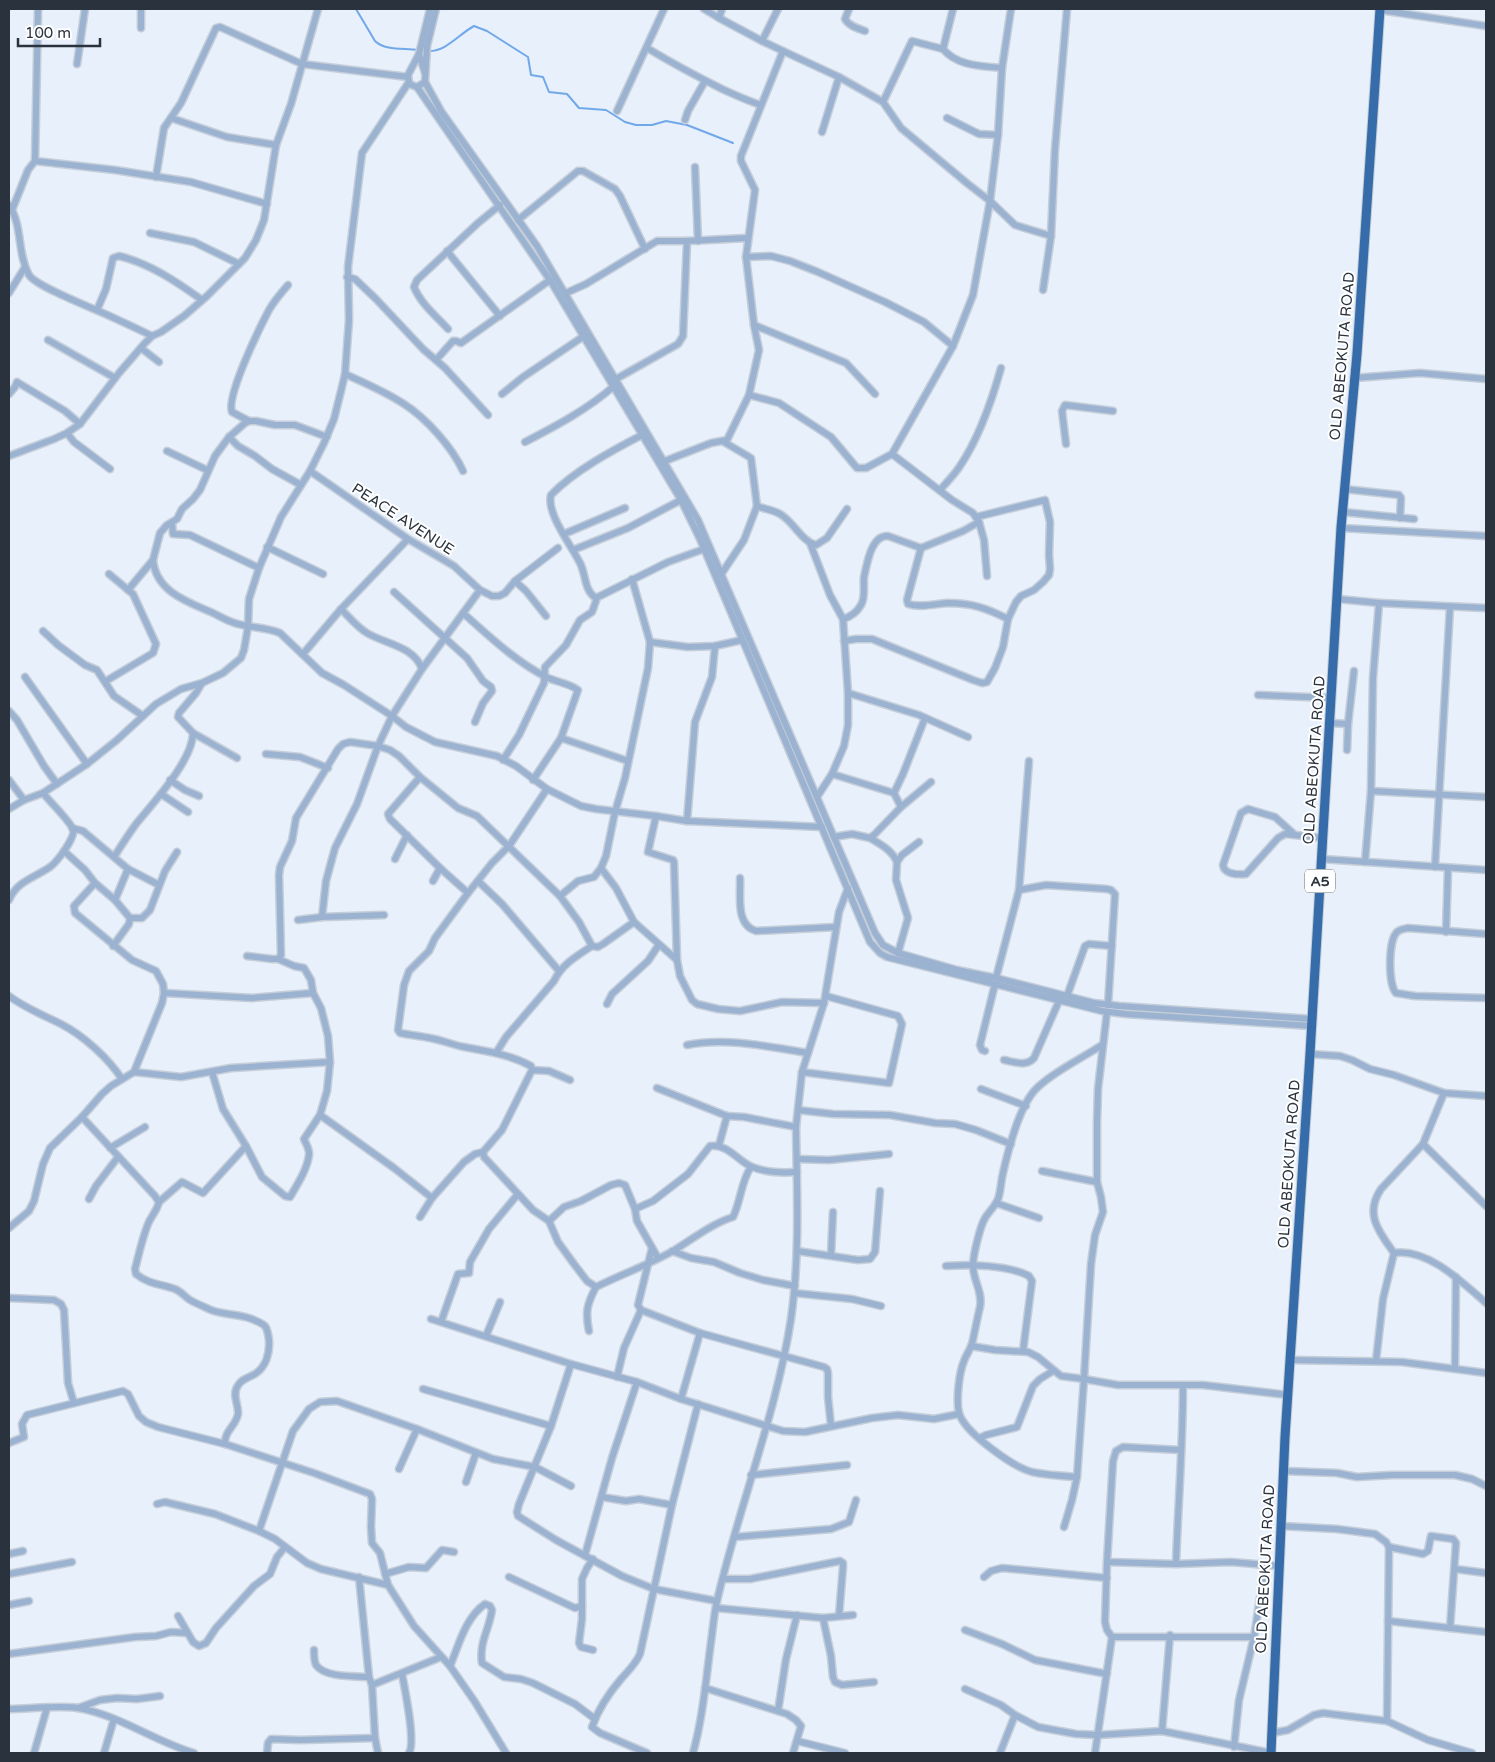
<svg xmlns="http://www.w3.org/2000/svg" width="1495" height="1762" viewBox="0 0 1495 1762" font-family="'Varela Round',sans-serif">
<style>
.lines{fill:none;stroke-linecap:round;stroke-linejoin:round}
.stream{stroke:#71a8ea;stroke-width:2}
.minor-casing{stroke:#c5ced9;stroke-width:9}
.highway-casing{stroke:#c5ced9;stroke-width:11}
.minor{stroke:#9bb3d1;stroke-width:6}
.highway{stroke:#366ca9;stroke-width:9}
.labels{text-anchor:middle;dominant-baseline:central;stroke-width:4;stroke-linejoin:round;paint-order:stroke}
.shield{fill:#fff;stroke:#6a7077;stroke-width:1}
.shield-label{font-size:14px;font-weight:bold;fill:#2a323d}
.street-label{font-size:15px;fill:#2a323d;stroke:#fff}
</style>
<rect width="100%" height="100%" fill="#e7f0fb"/>
<g class="lines">
<g class="stream">
<path d="M356,9L375,41C385,51 404,48 418,50"/>
<path d="M428,51C446,52 459,34 474,26L487,31L528,57L531,75L543,77L549,92L567,94L579,108L606,110L625,122L636,125H652L666,121L687,125L733,143"/>
</g>
<g class="minor-casing">
<g id="minor">
<polyline points="38,9 35,161 115,170 191,182 267,204"/>
<polyline points="704,9 719,18 722,9"/>
<path d="M849,9L845,19C849,26 857,28 865,31"/>
<path d="M953,9L943,49C957,66 981,66 1002,68"/>
<polyline points="1380,10 1486,26"/>
<polyline points="719,18 762,41 778,9"/>
<polyline points="141,28 141,9"/>
<path d="M647,48C672,63 696,76 722,89C735,95 748,101 761,105"/>
<polyline points="783,51 839,77 883,102 901,128 968,184 990,201 1015,225 1051,236"/>
<polyline points="419,54 430,9"/>
<polyline points="77,64 85,9"/>
<polyline points="425,73 419,54 408,75 409,84 417,87 425,82 427,46 436,9"/>
<polyline points="425,82 441,111 537,246 698,520 875,933 883,945 898,953 957,970 996,978 1094,1003 1119,1006 1312,1019"/>
<polyline points="417,87 550,280 681,500 700,539 870,942 880,953 887,957 1102,1011 1126,1014 1312,1026"/>
<polyline points="883,102 912,41 943,49"/>
<polyline points="617,111 664,9"/>
<polyline points="171,118 227,137 276,145"/>
<polyline points="947,118 979,134 998,135"/>
<polyline points="685,120 688,111 705,81"/>
<polyline points="822,132 839,77"/>
<polyline points="695,167 698,241"/>
<polyline points="156,177 164,128 181,103 216,28 220,27 302,64 408,77"/>
<path d="M9,205C23,226 17,254 29,275C36,287 98,310 114,318C127,324 140,330 152,336"/>
<polyline points="12,210 28,170 35,161"/>
<polyline points="518,220 578,171 583,171 615,189 620,196 645,249"/>
<polyline points="150,233 194,242 239,264"/>
<polyline points="447,251 500,316"/>
<polyline points="746,257 771,256 790,261 818,272 885,302 924,322 953,346"/>
<polyline points="347,277 355,279 376,299 423,349 445,368 488,415"/>
<polyline points="1043,290 1051,236 1055,149 1067,9"/>
<polyline points="9,293 25,267"/>
<polyline points="566,293 586,284 657,241 687,241 747,238"/>
<path d="M97,310L106,289L113,258L119,256C149,263 177,282 202,300"/>
<polyline points="754,325 846,363 875,394"/>
<path d="M448,329C436,316 421,304 414,287L417,280L478,223L500,205"/>
<polyline points="48,340 115,378"/>
<polyline points="141,348 159,362"/>
<polyline points="436,360 453,341 456,341 461,343 550,280"/>
<path d="M345,374C365,383 386,392 404,404C426,418 452,447 463,471"/>
<polyline points="1354,378 1420,373 1486,379"/>
<polyline points="616,379 678,344 683,336 687,241"/>
<polyline points="9,394 15,387 17,382 65,411 80,424"/>
<polyline points="502,394 523,377 584,336"/>
<polyline points="749,395 779,403 831,437 857,468 866,468 892,454 953,346 973,295 990,201 998,135 1002,68 1011,9"/>
<path d="M249,421L232,412C226,396 260,327 269,310C274,301 281,293 288,285"/>
<polyline points="67,433 74,442 110,469"/>
<path d="M642,435C613,450 574,471 551,495C546,513 571,545 580,563C586,574 584,591 596,598L668,562L704,549"/>
<polyline points="229,437 238,446 255,456 272,469 301,485"/>
<path d="M525,442C556,426 588,409 614,386"/>
<polyline points="1066,444 1062,411 1065,405 1113,411"/>
<polyline points="167,451 207,470"/>
<polyline points="892,454 952,500 973,513 979,522 984,540 987,576"/>
<polyline points="9,456 54,439 67,433 80,424 119,373 145,343 152,336 161,332 184,316 207,296 245,258 256,240 264,220 276,145 291,104 318,9"/>
<polyline points="665,461 711,443 727,440 749,395 759,350 754,325 746,257 755,190 741,161 741,156 783,51 762,41"/>
<polyline points="310,471 408,539 454,566 480,590 492,596 499,596 505,593 515,581 558,548"/>
<polyline points="1344,489 1399,495 1401,498 1400,518"/>
<path d="M940,490C947,482 955,474 960,466C979,438 992,400 1001,368"/>
<path d="M757,506C764,509 774,510 780,514C794,522 801,541 816,545L827,538L847,509"/>
<polyline points="1343,512 1414,519"/>
<polyline points="172,523 173,534 190,535 259,568"/>
<polyline points="1341,528 1486,536"/>
<polyline points="564,534 625,508"/>
<polyline points="810,543 830,595 843,619 848,693 848,725 844,746 832,774 817,797"/>
<polyline points="267,547 323,574"/>
<path d="M921,548L907,600L908,604C920,608 935,604 947,603C972,603 986,608 1008,619"/>
<polyline points="573,550 628,528 681,500"/>
<path d="M153,560C156,592 188,602 213,613C221,617 229,622 238,624C252,628 266,627 280,633L322,673L344,685L392,716L406,727L435,742L497,756L516,766L547,789L581,806L596,809L656,816L687,821L822,827"/>
<polyline points="722,573 744,540 757,506 751,458 724,442"/>
<polyline points="632,579 650,642"/>
<polyline points="515,581 526,591 546,616"/>
<polyline points="128,590 153,560 160,533 167,525 177,519 182,509 193,499 200,490 215,456 229,437 245,423 249,421 256,421 275,425 295,425 327,437"/>
<polyline points="394,592 467,658 483,681 491,687 492,691 483,703 475,722"/>
<polyline points="1338,599 1379,603"/>
<path d="M341,609C349,617 357,627 367,633C385,644 414,646 422,669"/>
<path d="M463,613C489,636 515,661 546,677C556,682 569,683 578,690L561,738L533,780"/>
<path d="M843,619C850,617 857,612 861,605C866,597 863,586 864,577C867,564 871,535 888,536L921,548L963,531L979,522"/>
<polyline points="43,631 58,645 85,665 97,670 114,696 143,716"/>
<polyline points="844,641 856,639 872,639 973,680 982,683 987,682 995,668 1003,647 1008,619 1016,602 1021,596 1034,590 1043,582 1049,575 1050,569 1049,555 1050,522 1045,500 976,517"/>
<polyline points="303,654 341,609 408,539"/>
<polyline points="25,677 87,764"/>
<polyline points="106,681 153,653 156,644 133,594 109,574"/>
<polyline points="848,693 919,715 968,737"/>
<polyline points="1258,695 1331,698"/>
<polyline points="9,711 17,720 44,766 57,784"/>
<polyline points="1330,723 1348,724"/>
<polyline points="193,733 237,758"/>
<polyline points="561,738 628,761"/>
<polyline points="1347,750 1348,724 1354,671"/>
<polyline points="266,754 300,757 328,768"/>
<polyline points="503,760 519,735 544,683 545,667 566,645 580,620 592,612 596,601 596,598"/>
<polyline points="832,774 894,793 901,807 874,835 870,838 852,834 834,837"/>
<polyline points="420,777 388,814 390,819 440,868 468,893"/>
<polyline points="9,780 24,800"/>
<polyline points="170,780 185,790 199,796"/>
<polyline points="1371,791 1486,797"/>
<polyline points="894,793 903,774 925,718"/>
<polyline points="161,794 188,812"/>
<polyline points="901,807 931,782"/>
<polyline points="9,809 24,800 43,793 87,764 117,740 156,704 181,689 202,683 223,673 241,658 244,650 248,627 249,599 259,568 281,517 310,471 324,443 334,419 341,391 345,374 349,320 348,267 362,153 409,82"/>
<polyline points="656,816 648,852 673,860 674,862 677,960 680,976 692,1000 697,1004 718,1009 740,1011 782,1002 824,1003 839,912 848,888"/>
<polyline points="687,821 695,722 712,677 715,646"/>
<polyline points="72,828 83,831 128,869 159,885"/>
<path d="M1295,835L1275,817L1248,809L1241,813L1223,865C1224,874 1237,875 1246,874L1278,838L1285,834L1323,838"/>
<path d="M870,838C880,844 892,850 897,862"/>
<polyline points="64,851 85,870 95,883 115,900 130,918 129,924 113,946"/>
<path d="M114,857C121,846 128,835 136,824C153,803 193,760 193,733L178,717L179,713L196,693L202,683"/>
<polyline points="395,859 407,835"/>
<polyline points="1322,859 1486,870"/>
<polyline points="1365,862 1371,791 1373,678 1379,603 1486,608"/>
<polyline points="1435,867 1450,607"/>
<polyline points="601,868 616,888 634,922 677,960"/>
<path d="M740,878C741,895 735,925 756,931L836,927"/>
<polyline points="433,881 440,868"/>
<polyline points="478,881 502,904 559,971"/>
<polyline points="95,883 74,906 75,913 132,960 156,971 163,984 164,993 162,1003 134,1072"/>
<polyline points="1019,890 1046,885 1107,889 1111,890 1115,894 1108,1005"/>
<polyline points="560,896 578,881 594,877 601,868 606,856 615,812 625,778 648,668 650,642 688,647 715,646 742,640"/>
<path d="M9,900C17,881 34,878 50,867C57,862 76,837 73,829C68,819 50,802 43,793"/>
<polyline points="115,900 128,869"/>
<polyline points="322,917 326,881 335,848 357,804 378,746 392,716 422,669 480,590"/>
<polyline points="130,918 142,918 150,910 165,871 177,852"/>
<polyline points="298,920 322,917 384,915"/>
<polyline points="1446,932 1448,869"/>
<path d="M1486,934L1408,928C1404,929 1400,929 1397,932C1388,941 1388,984 1396,993L1415,996L1486,998"/>
<polyline points="898,953 908,918 896,880 897,862 902,855 919,842"/>
<polyline points="247,956 272,959 278,959 281,955 279,875 280,867 292,841 296,818 338,749 343,744 350,742 378,746 390,750 399,756 420,777 458,808 477,816 560,896 579,922 592,946 598,947 603,944 634,922"/>
<polyline points="996,978 1019,890 1029,761"/>
<polyline points="164,993 252,998 313,993"/>
<path d="M9,996C25,1008 43,1015 61,1024C84,1036 108,1058 122,1079"/>
<polyline points="1067,996 1085,946 1089,944 1112,946"/>
<polyline points="607,1004 612,994 648,961 658,946"/>
<polyline points="1107,1012 1098,1089 1097,1122 1097,1182 1101,1197 1103,1212 1095,1235 1091,1264 1084,1379 1118,1385 1203,1385 1288,1395"/>
<path d="M687,1045C727,1037 769,1047 808,1053"/>
<polyline points="985,1051 982,1050 980,1045 995,984"/>
<path d="M496,1053L506,1037L554,981C562,964 577,956 592,946"/>
<polyline points="1310,1054 1340,1056 1352,1060 1370,1069 1394,1075 1444,1093 1486,1096"/>
<path d="M1004,1060C1015,1062 1026,1067 1034,1058L1059,1001"/>
<path d="M532,1070L531,1066C511,1055 487,1051 464,1047C453,1045 442,1040 430,1038C420,1036 410,1035 400,1033L398,1030L404,985L409,971L429,951L435,938L468,893L492,863L509,846L547,789"/>
<polyline points="532,1070 549,1071 570,1080"/>
<path d="M212,1072L223,1109L246,1146L262,1177L285,1196L290,1197C297,1185 307,1170 309,1155C310,1150 306,1144 304,1139L320,1115L327,1091L330,1062L328,1036L321,1008L313,993L311,980L304,968L294,966L278,959"/>
<polyline points="802,1072 889,1083 902,1024 898,1016 826,996"/>
<polyline points="657,1088 727,1116 744,1117 796,1127"/>
<polyline points="981,1089 1026,1106"/>
<polyline points="798,1110 833,1114 890,1115 935,1123 955,1124 976,1130 1011,1144"/>
<polyline points="320,1115 394,1168 432,1198"/>
<path d="M82,1117L155,1196L159,1202C157,1211 151,1216 148,1224C142,1239 139,1254 135,1269L136,1274C148,1284 161,1284 175,1289C182,1292 185,1297 190,1300C197,1304 205,1307 211,1310C224,1315 239,1314 252,1319C266,1325 267,1325 269,1340C270,1353 266,1367 255,1374C248,1378 241,1379 237,1387C232,1396 239,1405 238,1414C236,1426 224,1431 225,1444"/>
<polyline points="1423,1144 1486,1206"/>
<polyline points="719,1145 727,1116"/>
<polyline points="110,1148 145,1127"/>
<polyline points="483,1152 484,1157 533,1210 549,1221 558,1242 574,1264 587,1281 596,1287"/>
<polyline points="797,1159 829,1160 889,1154"/>
<polyline points="1042,1171 1097,1182"/>
<polyline points="89,1199 96,1186 118,1157"/>
<polyline points="159,1202 182,1182 203,1193 246,1146"/>
<polyline points="996,1203 1039,1218"/>
<path d="M635,1209L653,1201L688,1174L710,1146C728,1144 736,1159 750,1166C765,1173 782,1173 797,1172"/>
<polyline points="420,1217 432,1198 464,1162 475,1154 483,1152 502,1130 532,1070"/>
<polyline points="549,1221 564,1207 581,1201 611,1185 619,1183 625,1185 635,1209 637,1221 658,1258"/>
<polyline points="9,1228 29,1211 34,1201 43,1164 50,1148 82,1117 102,1094 111,1086 134,1072 181,1077 231,1068 330,1062"/>
<polyline points="652,1248 638,1305 641,1310 700,1333 824,1367 827,1369 828,1373 828,1397 831,1426"/>
<polyline points="672,1251 691,1258 714,1262 740,1273 763,1280 795,1286"/>
<polyline points="797,1251 858,1260 870,1259 875,1252 880,1191"/>
<path d="M1394,1253C1428,1248 1463,1283 1486,1303"/>
<polyline points="831,1255 833,1212"/>
<path d="M946,1266C969,1264 1008,1265 1029,1276L1032,1281L1023,1351"/>
<polyline points="794,1293 852,1299 881,1306"/>
<polyline points="9,1298 54,1300 61,1304 64,1310 68,1383 74,1403"/>
<polyline points="431,1319 571,1364 637,1382 681,1399 783,1431 805,1432 872,1418 898,1415 934,1419 959,1414"/>
<polyline points="441,1322 458,1274 469,1273 470,1262 489,1229 518,1194"/>
<path d="M589,1331C585,1312 587,1304 596,1287C622,1274 648,1265 673,1251C693,1239 711,1224 733,1217C741,1201 741,1181 751,1167"/>
<polyline points="486,1336 500,1302"/>
<polyline points="971,1346 995,1350 1028,1352 1038,1357 1061,1376 1084,1379 1077,1477 1072,1500 1064,1527"/>
<polyline points="1291,1360 1402,1362 1486,1373"/>
<path d="M1376,1361L1383,1299L1394,1253C1379,1232 1364,1214 1381,1189L1423,1144L1444,1093"/>
<polyline points="571,1364 551,1426 519,1504 517,1512 518,1516 556,1540 622,1576 654,1589 717,1601"/>
<polyline points="1455,1368 1456,1277"/>
<polyline points="617,1377 624,1348 641,1310"/>
<polyline points="423,1389 551,1426"/>
<polyline points="681,1399 700,1333"/>
<polyline points="980,1438 986,1435 1017,1427 1033,1386 1040,1379 1053,1371"/>
<polyline points="9,1443 24,1437 22,1424 27,1415 123,1391 128,1394 139,1416 146,1422 158,1427 225,1444 314,1473 370,1494 372,1499 371,1527 372,1543 380,1553 388,1585 414,1626 450,1666 475,1702 506,1753"/>
<polyline points="1181,1450 1123,1447 1116,1451 1113,1461 1107,1562 1176,1564 1231,1562 1279,1566"/>
<polyline points="399,1469 417,1429"/>
<polyline points="1283,1471 1337,1473 1357,1477 1392,1475 1455,1475 1472,1479 1486,1486"/>
<polyline points="751,1475 847,1465"/>
<path d="M1077,1477C1062,1476 1046,1475 1032,1472C1013,1467 964,1432 959,1413C956,1400 959,1373 964,1361C966,1355 970,1350 972,1344C975,1331 977,1319 980,1307C983,1292 973,1280 973,1266C973,1255 980,1227 985,1218C990,1210 997,1205 999,1196C1001,1188 1001,1181 1003,1173C1008,1151 1018,1113 1031,1095C1042,1078 1084,1057 1102,1045"/>
<polyline points="466,1482 476,1453"/>
<polyline points="602,1497 626,1501 639,1499 672,1505"/>
<polyline points="157,1504 165,1502 215,1514 259,1531 275,1539 307,1563 321,1569 388,1585"/>
<polyline points="1281,1526 1337,1529 1375,1534 1386,1542 1389,1547 1387,1721"/>
<polyline points="259,1531 293,1431 309,1409 320,1402 337,1401 417,1429 493,1459 535,1467 571,1486"/>
<polyline points="735,1537 831,1529 849,1522 856,1500"/>
<polyline points="1389,1547 1423,1554 1428,1551 1431,1536 1453,1539 1456,1543 1450,1628"/>
<polyline points="9,1554 23,1551"/>
<polyline points="585,1555 612,1458 637,1382"/>
<polyline points="593,1559 587,1568 582,1579 582,1619 579,1643 581,1647 593,1650"/>
<path d="M1176,1564C1178,1504 1183,1445 1183,1386"/>
<polyline points="1455,1569 1486,1573"/>
<polyline points="9,1574 72,1562"/>
<polyline points="385,1574 409,1567 426,1568 442,1550 454,1552"/>
<polyline points="359,1577 369,1677 372,1685 375,1738 378,1753"/>
<polyline points="509,1577 575,1608 582,1606"/>
<polyline points="984,1577 991,1571 1002,1568 1107,1578"/>
<polyline points="723,1579 750,1579 840,1561 843,1563 843,1567 839,1616"/>
<polyline points="9,1605 29,1601"/>
<polyline points="716,1608 823,1618 853,1615"/>
<polyline points="178,1616 193,1642 199,1646 206,1643 216,1628 254,1586 270,1574 277,1557 285,1547"/>
<polyline points="823,1618 831,1656 833,1677 835,1682 842,1685 874,1682"/>
<polyline points="1388,1621 1486,1632"/>
<polyline points="965,1630 1002,1644 1035,1660 1107,1674"/>
<polyline points="1112,1637 1254,1637"/>
<path d="M314,1650C314,1655 314,1661 316,1665C325,1678 355,1676 369,1677"/>
<polyline points="9,1654 135,1637 156,1636 171,1632 186,1633"/>
<path d="M450,1666C459,1645 465,1618 485,1604L490,1606L492,1610C489,1630 479,1642 482,1663L504,1677L521,1679L533,1683L575,1704L595,1719"/>
<path d="M402,1674C405,1690 416,1742 409,1753"/>
<polyline points="372,1685 441,1657"/>
<polyline points="705,1688 787,1714 796,1720 801,1726 793,1753"/>
<polyline points="965,1689 1001,1705 1015,1715 1038,1727 1076,1734 1098,1735 1162,1731 1271,1753"/>
<polyline points="78,1708 100,1700 117,1698 137,1699 160,1696"/>
<path d="M9,1709C28,1709 60,1705 78,1708C119,1715 154,1741 194,1753"/>
<polyline points="778,1711 786,1659 797,1615"/>
<polyline points="1162,1731 1170,1635"/>
<polyline points="1272,1733 1288,1730 1314,1715 1323,1713 1387,1721 1428,1740 1472,1753"/>
<polyline points="797,1741 845,1753"/>
<polyline points="1234,1747 1239,1700 1254,1637 1265,1566"/>
<polyline points="34,1753 47,1708"/>
<polyline points="104,1753 114,1719"/>
<polyline points="267,1753 268,1743 271,1739 300,1740 375,1738"/>
<path d="M647,1753L600,1733L592,1727C598,1710 609,1693 621,1679C628,1671 635,1665 640,1654L672,1505L698,1404"/>
<path d="M693,1753C703,1717 706,1679 711,1642C713,1628 714,1614 717,1601C739,1506 776,1415 791,1319C800,1256 797,1192 796,1127L802,1072L824,1003"/>
<polyline points="1000,1753 1015,1715"/>
<polyline points="1095,1753 1112,1637 1107,1630 1105,1622 1107,1562"/>
</g>
</g>
<g class="highway-casing">
<polyline id="highway" points="1271,1753 1285,1437 1310,1054 1341,528 1357,354 1380,9"/>
</g>
<use href="#minor" class="minor"/>
<use href="#highway" class="highway"/>
</g>
<g class="labels">
<rect class="shield" x="1305" y="869.5" width="30" height="23" rx="4"/>
<g class="shield-label">
<text x="1320" y="881">A5</text>
</g>
<g class="street-label">
<text transform="translate(1342 356) rotate(-85)">OLD ABEOKUTA ROAD</text>
<text transform="translate(403 519) rotate(33)">PEACE AVENUE</text>
<text transform="translate(1314 760) rotate(-86)">OLD ABEOKUTA ROAD</text>
<text transform="translate(1289 1164) rotate(-86)">OLD ABEOKUTA ROAD</text>
<text transform="translate(1265 1569) rotate(-87)">OLD ABEOKUTA ROAD</text>
</g>
</g>
<rect width="1495" height="1762" fill="none" stroke="#2a323d" stroke-width="20"/>
<path d="M18 38v8h82v-8" fill="none" stroke="#2a323d" stroke-width="2.5"/>
<text x="25" y="38" font-size="15" fill="#2a323d" stroke="#ffffff" stroke-width="4" paint-order="stroke">100 m</text>
</svg>
